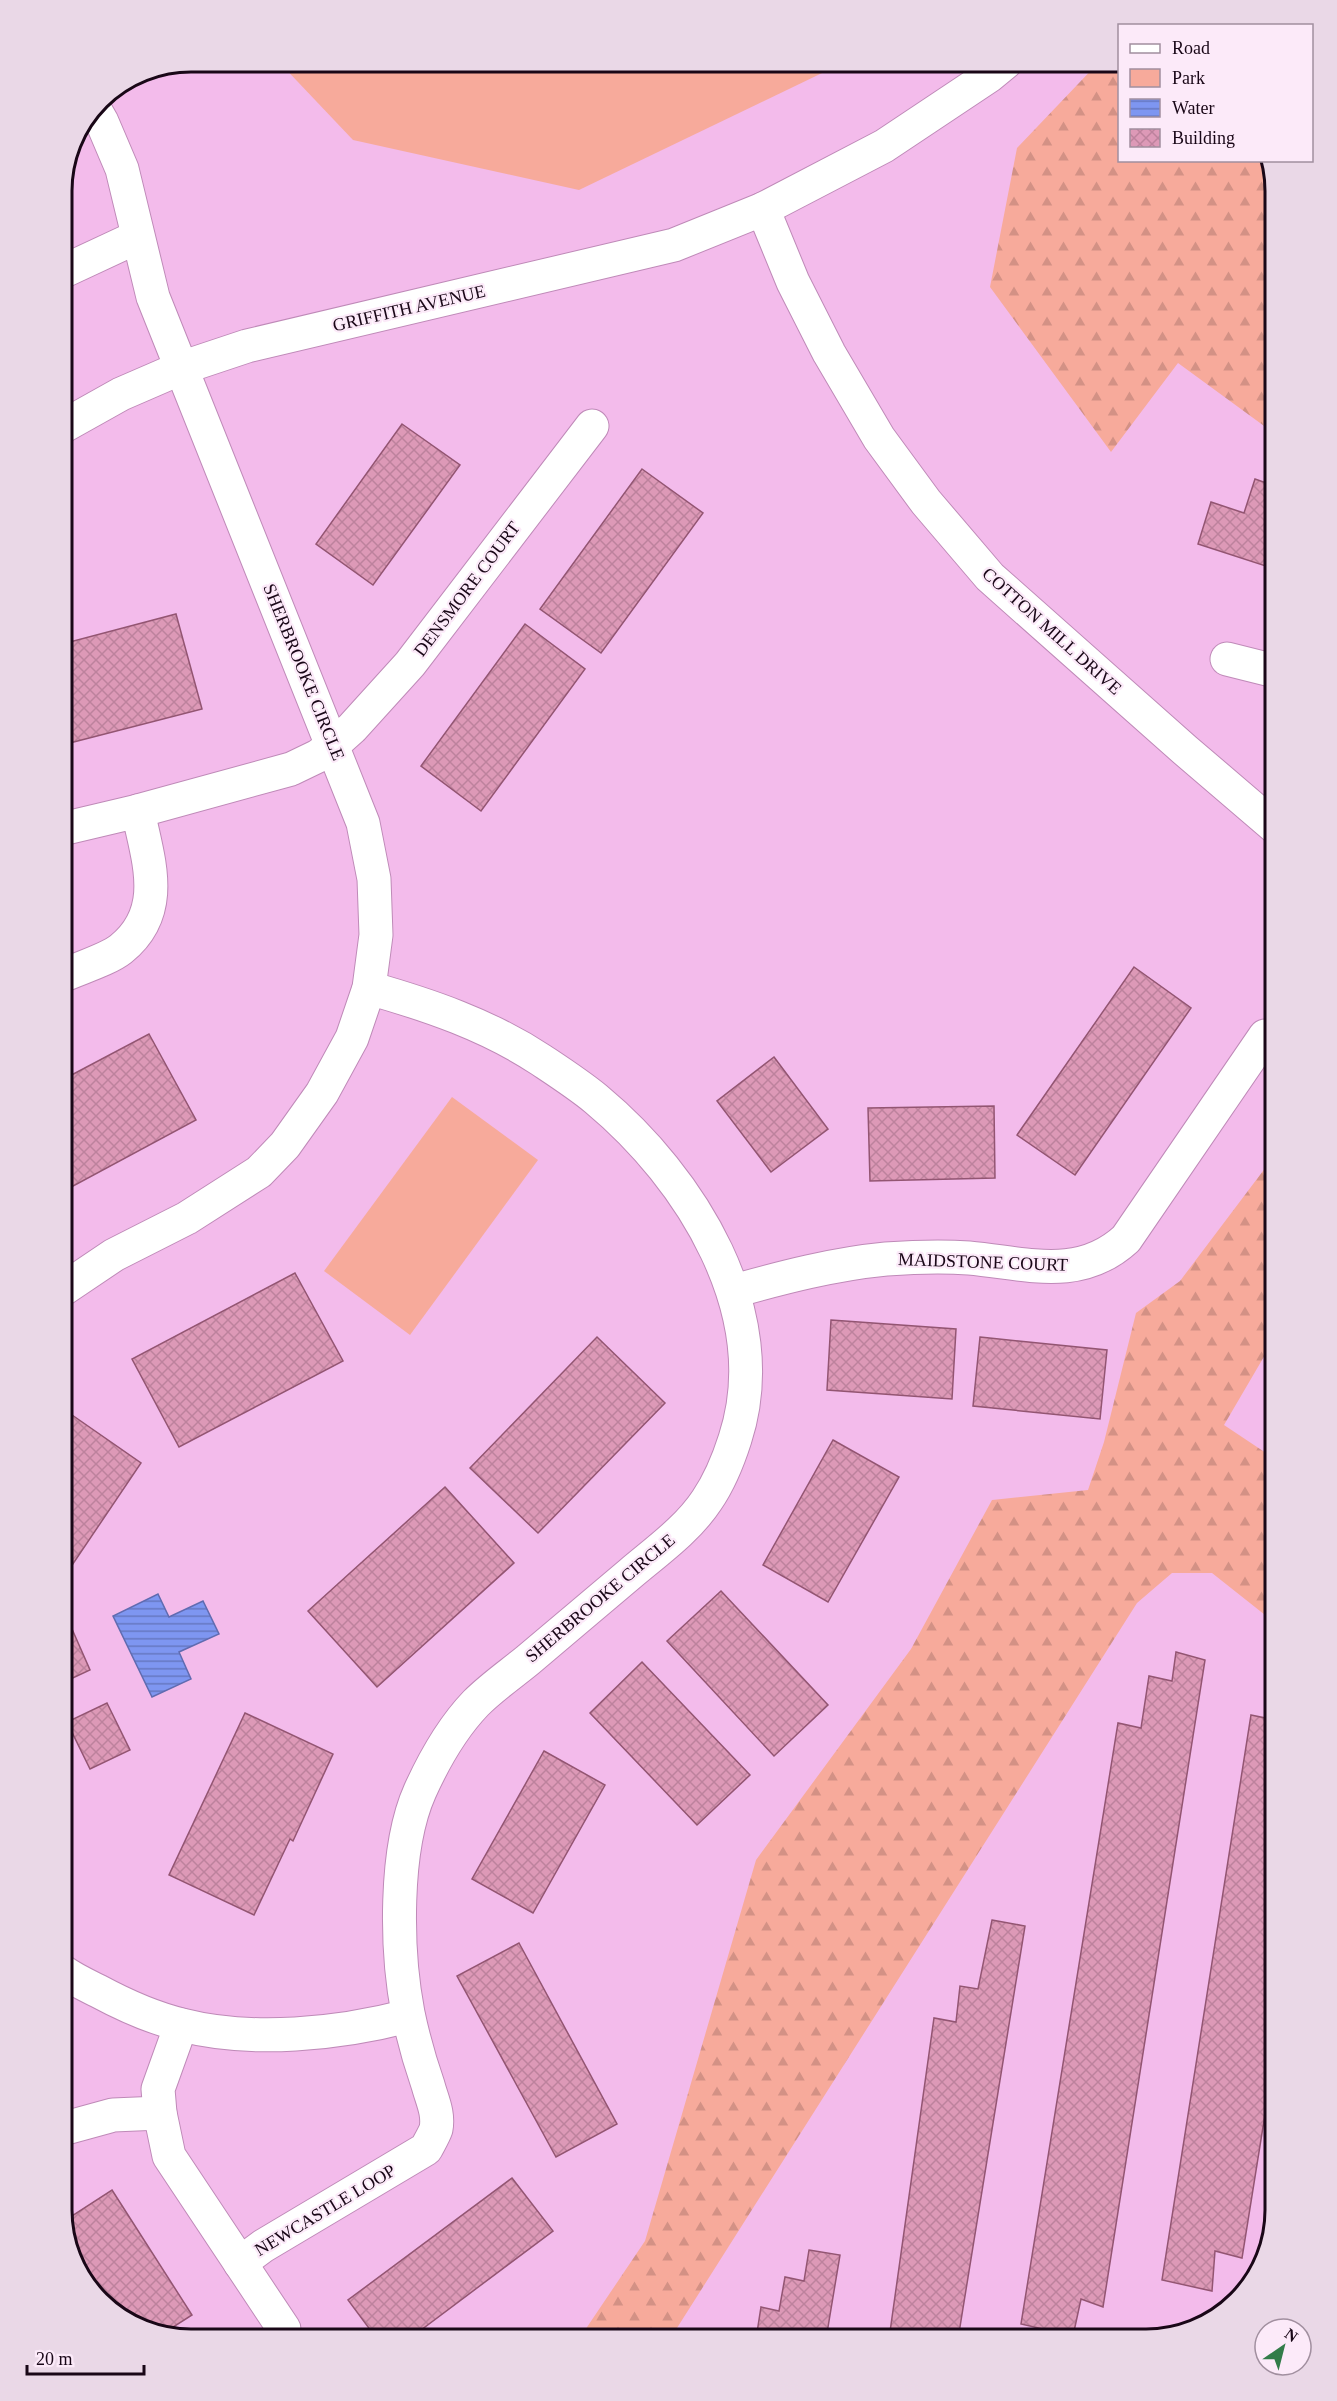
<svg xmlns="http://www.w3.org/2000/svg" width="1337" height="2401" viewBox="0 0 1337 2401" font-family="Georgia,serif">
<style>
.green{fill:#f7aa9b}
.forest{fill:url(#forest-firs)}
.water{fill:url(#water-rules);stroke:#606bb0;stroke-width:1.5}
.building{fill:url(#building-cross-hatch);stroke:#935572;stroke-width:1.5}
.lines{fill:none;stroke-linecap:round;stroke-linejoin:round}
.minor-casing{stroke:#bf8ab8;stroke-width:35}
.minor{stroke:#fff;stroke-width:33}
.labels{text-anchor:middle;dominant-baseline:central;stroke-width:4.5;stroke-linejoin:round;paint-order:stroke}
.street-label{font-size:18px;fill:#190717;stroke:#fceaf9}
.rim{fill:none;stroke:#190717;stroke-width:3}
</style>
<defs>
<pattern id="forest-firs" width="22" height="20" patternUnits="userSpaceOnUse" patternTransform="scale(1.5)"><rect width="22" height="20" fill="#f7aa9b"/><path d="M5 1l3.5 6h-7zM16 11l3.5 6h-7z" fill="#d39185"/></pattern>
<pattern id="water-rules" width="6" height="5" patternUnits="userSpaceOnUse" patternTransform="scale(1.5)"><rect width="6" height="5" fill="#7e96f1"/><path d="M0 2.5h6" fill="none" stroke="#6678c2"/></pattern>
<pattern id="building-cross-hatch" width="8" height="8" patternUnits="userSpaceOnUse" patternTransform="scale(1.5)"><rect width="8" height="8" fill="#dd99b7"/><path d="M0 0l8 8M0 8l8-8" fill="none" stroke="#bd829d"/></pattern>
</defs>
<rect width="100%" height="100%" fill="#f3bbeb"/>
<g class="green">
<polygon points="279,62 845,62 579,190 353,140"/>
<polygon points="452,1097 538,1160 410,1335 324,1271"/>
</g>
<g class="forest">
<polygon points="1099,62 1119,62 1120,160 1269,161 1275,191 1275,434 1178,363 1111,452 990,287 1017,148"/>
<polygon points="1275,1155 1275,1338 1224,1425 1275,1459 1275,1623 1212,1573 1172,1573 1137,1603 670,2339 579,2339 645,2241 756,1860 911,1649 992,1500 1088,1490 1104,1442 1136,1313 1180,1281"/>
</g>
<polygon class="water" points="158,1594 169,1617 203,1601 219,1634 179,1652 191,1679 152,1697 113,1616"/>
<g class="building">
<polygon points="402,424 460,465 373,585 316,544"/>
<polygon points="642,469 703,513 601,653 540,609"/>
<polygon points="1255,479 1275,486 1275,569 1198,544 1211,502 1244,513"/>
<polygon points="176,614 202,709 62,745 62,644"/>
<polygon points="525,624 585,669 481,811 421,766"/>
<polygon points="1134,967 1191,1008 1075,1175 1017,1135"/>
<polygon points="149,1034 196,1120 62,1192 62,1080"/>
<polygon points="774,1057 828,1129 771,1172 717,1101"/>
<polygon points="994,1106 995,1178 870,1181 868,1108"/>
<polygon points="295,1273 343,1361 179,1447 132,1359"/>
<polygon points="831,1320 956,1329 952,1399 827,1390"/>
<polygon points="597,1337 665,1403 538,1533 470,1468"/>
<polygon points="980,1337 1107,1350 1100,1419 973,1406"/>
<polygon points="62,1408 141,1463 62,1580"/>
<polygon points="833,1440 899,1477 828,1602 763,1565"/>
<polygon points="445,1487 514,1563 377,1687 308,1611"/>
<polygon points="721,1591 828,1705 774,1756 667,1641"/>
<polygon points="72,1629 90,1670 62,1683 62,1634"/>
<polygon points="1176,1652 1205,1660 1103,2307 1081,2299 1073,2336 1021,2324 1118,1723 1141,1728 1149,1676 1172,1681"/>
<polygon points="642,1662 750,1775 697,1825 590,1713"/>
<polygon points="107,1703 130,1750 90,1769 67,1722"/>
<polygon points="245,1713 333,1754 293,1841 290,1839 254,1915 169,1875"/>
<polygon points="1251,1715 1275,1720 1275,2052 1242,2258 1215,2251 1212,2291 1162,2280"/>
<polygon points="544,1751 605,1785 533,1913 472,1879"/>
<polygon points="992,1920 1025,1926 958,2339 889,2339 934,2018 956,2022 960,1986 978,1989"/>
<polygon points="519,1943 617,2124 556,2157 457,1976"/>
<polygon points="512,2178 553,2231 409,2339 377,2339 348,2300"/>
<polygon points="112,2190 192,2315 164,2333 119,2317 95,2288 69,2247 64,2221"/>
<polygon points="809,2250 840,2255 826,2339 756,2339 761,2307 779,2311 785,2277 804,2281"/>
</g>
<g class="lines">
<g class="minor-casing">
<g id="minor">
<polyline points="763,209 793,282 829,353 879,438 926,502 990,577 1185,750 1275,827"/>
<polyline points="62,272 137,237"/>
<polyline points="62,427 121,394 181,368 247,346 674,245 763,209 884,146 989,76 1006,62"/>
<polyline points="1227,659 1275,671"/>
<polyline points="138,811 291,769 318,756 333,745 352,728 410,664 592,426"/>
<path d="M62,976C79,968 107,960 121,949C168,911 148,860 138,811L62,829"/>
<polyline points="62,1290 114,1255 187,1218 259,1172 285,1145 322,1093 352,1038 369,988 376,935 374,879 363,823 153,297 122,169 102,122 94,108"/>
<path d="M734,1291C784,1277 834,1264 886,1259C913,1257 943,1256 969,1258C1026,1263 1079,1282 1126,1239L1265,1036"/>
<path d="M62,1971C73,1979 86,1985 98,1991C124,2005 153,2018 182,2025C252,2043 339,2034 408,2016"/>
<polyline points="181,2025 158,2089 160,2113 169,2156 284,2329 282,2339"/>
<polyline points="62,2129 113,2115 160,2113"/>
<path d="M240,2263L263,2246L426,2149C429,2143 434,2135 436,2129C439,2113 432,2100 428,2085C420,2062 413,2037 408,2013C396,1951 394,1849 420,1791C434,1760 452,1728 476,1703C492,1687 511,1674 528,1660C562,1631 597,1602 631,1573C657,1551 688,1529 707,1500C720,1481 728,1461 735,1439C776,1313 691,1178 596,1099C579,1085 559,1072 541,1060C488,1025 429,1005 369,988"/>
</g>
</g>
<use href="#minor" class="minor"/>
</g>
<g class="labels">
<g class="street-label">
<text transform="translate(409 308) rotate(-13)">GRIFFITH AVENUE</text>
<text transform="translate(467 589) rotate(-53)">DENSMORE COURT</text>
<text transform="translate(1052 631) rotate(42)">COTTON MILL DRIVE</text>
<text transform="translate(304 672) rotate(68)">SHERBROOKE CIRCLE</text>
<text transform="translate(983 1262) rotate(2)">MAIDSTONE COURT</text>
<text transform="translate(600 1598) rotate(-40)">SHERBROOKE CIRCLE</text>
<text transform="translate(325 2210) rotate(-31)">NEWCASTLE LOOP</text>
</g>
</g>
<path d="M0 0H1337V2401H0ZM191 72H1146A119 119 0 0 1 1265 191V2210A119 119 0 0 1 1146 2329H191A119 119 0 0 1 72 2210V191A119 119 0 0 1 191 72Z" fill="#ead8e7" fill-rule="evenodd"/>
<path class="rim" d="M191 72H1146A119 119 0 0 1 1265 191V2210A119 119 0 0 1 1146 2329H191A119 119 0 0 1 72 2210V191A119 119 0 0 1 191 72Z"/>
<rect x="1118" y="24" width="195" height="138" fill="#fceaf9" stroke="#a18f9f" stroke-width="1.5"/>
<rect x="1130" y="44" width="30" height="9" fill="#ffffff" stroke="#a18f9f" stroke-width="1.5"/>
<text x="1172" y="54" font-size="18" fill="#190717">Road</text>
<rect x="1130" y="69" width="30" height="18" fill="#f7aa9b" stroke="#a18f9f" stroke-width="1.5"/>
<text x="1172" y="84" font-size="18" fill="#190717">Park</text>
<rect x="1130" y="99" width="30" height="18" fill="url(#water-rules)" stroke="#a18f9f" stroke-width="1.5"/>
<text x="1172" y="114" font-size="18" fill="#190717">Water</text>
<rect x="1130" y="129" width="30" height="18" fill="url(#building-cross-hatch)" stroke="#a18f9f" stroke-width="1.5"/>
<text x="1172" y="144" font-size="18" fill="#190717">Building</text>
<g transform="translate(1283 2347) rotate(35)"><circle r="28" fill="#fceaf9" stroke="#a18f9f" stroke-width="1.5"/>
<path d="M0-4.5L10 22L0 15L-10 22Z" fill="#327c49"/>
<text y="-9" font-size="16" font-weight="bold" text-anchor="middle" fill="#190717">N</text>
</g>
<path d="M27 2365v9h117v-9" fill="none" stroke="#190717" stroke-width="3"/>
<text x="36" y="2365" font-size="18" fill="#190717" stroke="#fceaf9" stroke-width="4.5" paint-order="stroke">20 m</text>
</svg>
